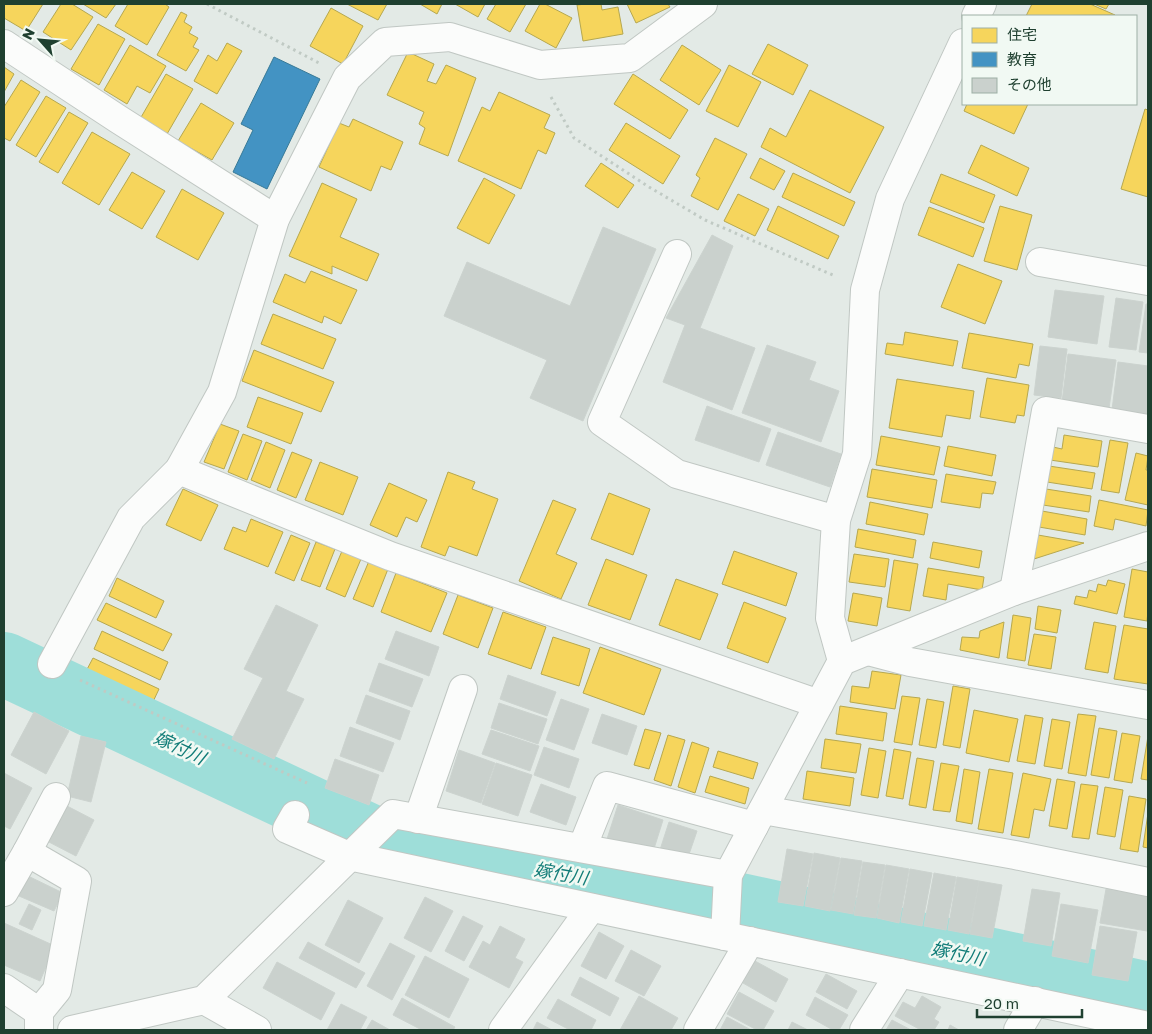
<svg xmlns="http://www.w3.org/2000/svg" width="1152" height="1034" viewBox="0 0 1152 1034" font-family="'Golos Text','Noto Sans JP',sans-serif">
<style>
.homes{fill:#f6d55c;stroke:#b6a84f}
.schools{fill:#4393c3;stroke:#387a97}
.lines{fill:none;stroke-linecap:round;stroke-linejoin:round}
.river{stroke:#9eded9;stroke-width:64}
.building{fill:#cad1cd;stroke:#ccd3cf}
.minor-casing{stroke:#c0c7c3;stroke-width:30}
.path{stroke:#c0cac4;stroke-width:3;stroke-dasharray:2.5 4;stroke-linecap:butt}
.minor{stroke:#fbfcfb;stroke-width:28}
.labels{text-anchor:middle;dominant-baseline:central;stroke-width:5;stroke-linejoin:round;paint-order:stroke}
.water-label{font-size:18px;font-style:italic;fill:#127d78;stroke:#f1f9f3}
</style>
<rect width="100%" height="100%" fill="#e3eae6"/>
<g class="homes">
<polygon points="4,4 43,4 26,31 4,18"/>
<polygon points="61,4 72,4 93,17 71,50 43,32"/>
<polygon points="83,4 116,4 106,18"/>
<polygon points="128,4 165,4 169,7 147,45 115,26"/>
<polygon points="347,4 387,4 378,20"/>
<polygon points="420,4 442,4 437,14"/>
<polygon points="455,4 485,4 478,17"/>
<polygon points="496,4 526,4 510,32 487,19"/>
<polygon points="540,4 545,4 572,18 556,48 525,31"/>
<polygon points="586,4 601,4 602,10 618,7 623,34 583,41 577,5"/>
<polygon points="627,4 668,4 670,7 636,23"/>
<polygon points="1032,4 1090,4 1115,15 1026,16"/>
<polygon points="1094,4 1109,4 1106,9"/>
<polygon points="331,8 363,26 343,64 310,46"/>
<polygon points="181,12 187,15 184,22 192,27 189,33 198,38 193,47 199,50 186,71 157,55"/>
<polygon points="98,24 125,39 99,85 71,69"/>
<polygon points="227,43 242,51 217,94 194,81 208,55 217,61"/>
<polygon points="768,44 808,65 793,95 752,74"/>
<polygon points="130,45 166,66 150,93 137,86 127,104 104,90"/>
<polygon points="682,45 721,70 699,105 660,80"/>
<polygon points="408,52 434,64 427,81 436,84 446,65 476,78 448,156 419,144 425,128 419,124 424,112 387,95"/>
<polygon points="729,65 761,82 738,127 706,111"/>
<polygon points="4,67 14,74 4,92"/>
<polygon points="166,74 193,89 167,134 140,119"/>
<polygon points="633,74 688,110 670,139 614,104"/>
<polygon points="21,80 40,92 10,141 4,138 4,107"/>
<polygon points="810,90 884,127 850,193 761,147 770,128 786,137"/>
<polygon points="499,92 550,115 544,128 555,133 546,154 538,150 521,189 458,161 482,107 490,111"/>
<polygon points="46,96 66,108 36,157 16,145"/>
<polygon points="201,103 234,123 212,160 178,141"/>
<polygon points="967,104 1028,104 1014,134 964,111"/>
<polygon points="1145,109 1148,110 1148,197 1121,189"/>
<polygon points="69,112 88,123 58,173 39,162"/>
<polygon points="353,119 403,142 391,170 381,166 371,191 319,167 339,123 349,127"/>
<polygon points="626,123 680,156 663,184 609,150"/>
<polygon points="92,132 130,154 99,205 62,183"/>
<polygon points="715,138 747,154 718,210 691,196 700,178 696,175"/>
<polygon points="981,145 1029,168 1017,196 968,173"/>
<polygon points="760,158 785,171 774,190 750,178"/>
<polygon points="601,163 634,185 618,208 585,186"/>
<polygon points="132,172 165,191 142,229 109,210"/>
<polygon points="793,173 855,202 844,226 782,197"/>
<polygon points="941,174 995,195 984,223 930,202"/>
<polygon points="484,178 515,195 489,244 457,228"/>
<polygon points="322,183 357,199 340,237 379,254 367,281 332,266 332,274 289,256"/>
<polygon points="182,189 224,213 198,260 156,237"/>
<polygon points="738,194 769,209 755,236 724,221"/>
<polygon points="778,206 839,236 828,259 767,230"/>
<polygon points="1000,206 1032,215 1017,270 984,261"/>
<polygon points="929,207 984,228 973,257 918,235"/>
<polygon points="958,264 1002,281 985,324 941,307"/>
<polygon points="311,271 357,290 341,324 324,316 322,323 273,302 285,274 305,283"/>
<polygon points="273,314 336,339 323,369 261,344"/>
<polygon points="905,332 958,341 953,366 885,354 887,343 903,345"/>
<polygon points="969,333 1033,344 1029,366 1019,364 1016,378 962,368"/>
<polygon points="254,350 334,382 321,412 242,381"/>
<polygon points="987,378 1029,385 1024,416 1017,415 1015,423 980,417"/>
<polygon points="897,379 974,391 970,419 946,415 942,437 889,428"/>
<polygon points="258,397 303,413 291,444 247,427"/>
<polygon points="220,424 239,431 224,469 204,462"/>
<polygon points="243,434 262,441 247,480 228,472"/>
<polygon points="1064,435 1102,441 1098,467 1050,460 1053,447 1062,449"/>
<polygon points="881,436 940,447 934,475 876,465"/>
<polygon points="1110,440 1128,443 1119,493 1101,490"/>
<polygon points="266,442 285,450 270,488 251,480"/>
<polygon points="948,446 996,455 992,476 944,466"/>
<polygon points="292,452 312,460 296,498 277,490"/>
<polygon points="1136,453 1148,456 1146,470 1148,470 1148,505 1125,500"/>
<polygon points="320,462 358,477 343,515 305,500"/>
<polygon points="1049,466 1095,473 1092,489 1047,482"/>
<polygon points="872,469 937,480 932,508 867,497"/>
<polygon points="448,472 475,482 472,489 498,499 477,556 449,546 445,556 421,547"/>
<polygon points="946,474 996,482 993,494 982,493 980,508 941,502"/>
<polygon points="389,483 427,500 417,522 406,517 397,537 370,525"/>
<polygon points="183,489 218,505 201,541 166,525"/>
<polygon points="1046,489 1091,496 1089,512 1043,505"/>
<polygon points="609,493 650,509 633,555 591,539"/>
<polygon points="553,500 576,509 556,554 577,563 561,599 519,581"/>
<polygon points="1099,500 1148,510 1146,526 1115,519 1113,530 1094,526"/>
<polygon points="870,502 928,514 924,535 866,524"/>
<polygon points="1042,511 1087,519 1085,535 1039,527"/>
<polygon points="251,519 283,532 268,567 224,549 233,527 246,532"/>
<polygon points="858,529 916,540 913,558 855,547"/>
<polygon points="291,535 310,543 294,581 275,573"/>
<polygon points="1038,535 1084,543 1034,559"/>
<polygon points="316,542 335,549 320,587 301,580"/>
<polygon points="933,542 982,551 979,568 930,558"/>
<polygon points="342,551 361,559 345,597 326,589"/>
<polygon points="734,551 797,573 786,606 722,584"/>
<polygon points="854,554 889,559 885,587 849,582"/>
<polygon points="606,559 647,575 630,620 588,605"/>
<polygon points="894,560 918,564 910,611 887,607"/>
<polygon points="369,561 388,569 373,607 353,599"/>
<polygon points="928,568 984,577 982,590 948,584 946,600 923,596"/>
<polygon points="1132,569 1148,572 1148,611 1147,621 1124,617"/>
<polygon points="396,573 447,593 431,632 381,612"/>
<polygon points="117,578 164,601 156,618 109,596"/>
<polygon points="676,579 718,594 700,640 659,625"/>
<polygon points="1108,580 1125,584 1117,614 1074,604 1076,596 1087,598 1089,590 1096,592 1098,584 1106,586"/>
<polygon points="853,593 882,598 877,626 848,621"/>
<polygon points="458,595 493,608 478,648 443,634"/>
<polygon points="744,602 786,618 768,663 727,648"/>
<polygon points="106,603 172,634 163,651 97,620"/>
<polygon points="1038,606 1061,610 1057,633 1035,629"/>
<polygon points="503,612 546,627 531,669 488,654"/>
<polygon points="1013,615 1031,618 1025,661 1007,658"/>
<polygon points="1004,622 999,658 960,650 962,637 979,638 980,631"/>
<polygon points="1094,622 1116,626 1108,673 1085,669"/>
<polygon points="1124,625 1148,629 1148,684 1114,679"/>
<polygon points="102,631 168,662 160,680 94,649"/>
<polygon points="1034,634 1056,637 1051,669 1028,665"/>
<polygon points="553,637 590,649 579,686 541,674"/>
<polygon points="600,647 661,669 644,715 583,693"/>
<polygon points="93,658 159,689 151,706 84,675"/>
<polygon points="872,671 901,675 895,709 850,702 852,686 869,688"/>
<polygon points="953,686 970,689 960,748 943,745"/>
<polygon points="902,696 920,698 912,745 894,742"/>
<polygon points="927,699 944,702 936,748 919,745"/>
<polygon points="840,706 887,713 883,741 836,734"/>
<polygon points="974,710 1018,719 1009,762 966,753"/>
<polygon points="1078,714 1096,716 1086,776 1068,773"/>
<polygon points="1025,715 1043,718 1035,764 1017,761"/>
<polygon points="1052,719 1070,722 1062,769 1044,766"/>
<polygon points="1099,728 1117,731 1109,778 1091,775"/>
<polygon points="645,729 661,733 649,769 634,765"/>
<polygon points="1122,733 1140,736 1132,783 1114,780"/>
<polygon points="668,735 685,740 671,786 654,780"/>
<polygon points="1148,736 1148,780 1141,779"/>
<polygon points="825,739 861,744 856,773 821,768"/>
<polygon points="692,742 709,748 695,793 678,787"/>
<polygon points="869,748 886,751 878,798 861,795"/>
<polygon points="894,749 911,752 903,799 886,796"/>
<polygon points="718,751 758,763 753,779 713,767"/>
<polygon points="917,758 934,761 926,808 909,805"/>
<polygon points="941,763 959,766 950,812 933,810"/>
<polygon points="964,769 980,772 972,824 956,821"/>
<polygon points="989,769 1013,773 1003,833 978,829"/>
<polygon points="807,771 854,778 850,806 803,799"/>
<polygon points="1023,773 1051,779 1044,811 1034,809 1029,838 1011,835"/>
<polygon points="710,776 749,788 745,804 705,792"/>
<polygon points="1057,779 1075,782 1067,829 1049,826"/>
<polygon points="1081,784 1098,786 1089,839 1072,837"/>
<polygon points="1105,787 1123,790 1115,837 1097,834"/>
<polygon points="1129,796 1146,799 1138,852 1120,849"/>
<polygon points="1148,813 1148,848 1143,847"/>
</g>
<polygon class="schools" points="274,57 320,79 267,189 233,172 253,130 241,124"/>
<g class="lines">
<polyline class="river" points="4,664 378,840 740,905 1148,994"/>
</g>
<g class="building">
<polygon points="603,227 656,249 583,421 530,398 547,360 444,316 467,262 570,306"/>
<polygon points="712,235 733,246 700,328 755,348 732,410 663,382 685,325 666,318"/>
<polygon points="1055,290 1104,296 1097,344 1048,337"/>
<polygon points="1116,298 1143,302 1136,350 1109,347"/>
<polygon points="1146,304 1148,304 1148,353 1139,352"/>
<polygon points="767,345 816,362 809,380 839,391 821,442 742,413"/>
<polygon points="1040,346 1067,349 1061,398 1034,395"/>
<polygon points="1068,354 1116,360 1109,408 1062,402"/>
<polygon points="1118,362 1148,366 1148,415 1112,410"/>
<polygon points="707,406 771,429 759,462 695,440"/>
<polygon points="778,432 841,454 830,487 766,465"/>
<polygon points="276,605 318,625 286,691 304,699 274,759 232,739 263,678 244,669"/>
<polygon points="396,631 439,647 429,676 385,659"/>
<polygon points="379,663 423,679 412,707 369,691"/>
<polygon points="508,675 556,692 547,716 500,699"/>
<polygon points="366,695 410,711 400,740 356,723"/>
<polygon points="561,699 589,709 574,750 546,740"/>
<polygon points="499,703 547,719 538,744 491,728"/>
<polygon points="34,712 69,731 46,774 11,755"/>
<polygon points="602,714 637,726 627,755 592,743"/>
<polygon points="350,727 394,743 383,772 340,756"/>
<polygon points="491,730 539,746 530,771 482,754"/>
<polygon points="81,736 106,742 91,802 67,796"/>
<polygon points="544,747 579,759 569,788 534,775"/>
<polygon points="459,750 495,763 481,803 446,791"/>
<polygon points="335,759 379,775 369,805 325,788"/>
<polygon points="496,763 532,775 518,816 482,804"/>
<polygon points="4,773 32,788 10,829 4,826"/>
<polygon points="541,784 576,797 566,825 530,812"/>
<polygon points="618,805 663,820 652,855 607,839"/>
<polygon points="67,806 94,820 76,856 49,842"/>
<polygon points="669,822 697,831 686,863 659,853"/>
<polygon points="787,849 813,854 803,906 778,902"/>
<polygon points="814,853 840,858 830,911 805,906"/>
<polygon points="841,858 862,861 853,914 831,910"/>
<polygon points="863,862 885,865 876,918 854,915"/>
<polygon points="886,865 909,869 899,923 877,918"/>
<polygon points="910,869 932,873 922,926 901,922"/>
<polygon points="934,873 956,877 946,930 924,926"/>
<polygon points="28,876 63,893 54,911 19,896"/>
<polygon points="957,877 979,881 969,934 948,930"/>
<polygon points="979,881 1002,885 992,938 970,934"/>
<polygon points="1032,889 1060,893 1051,946 1023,941"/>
<polygon points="1106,889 1148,896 1147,931 1100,923"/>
<polygon points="425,897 453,911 431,952 404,938"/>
<polygon points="348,900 383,918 359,963 325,945"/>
<polygon points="29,904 41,910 32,930 19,924"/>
<polygon points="1061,904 1098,910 1088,963 1052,956"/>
<polygon points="463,916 483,926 464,961 445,951"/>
<polygon points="4,923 55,946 40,981 4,965"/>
<polygon points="500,926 525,939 515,958 523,962 509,988 469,967 483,941 490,945"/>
<polygon points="1100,926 1137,932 1128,981 1092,975"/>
<polygon points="599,932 624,946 606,979 581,966"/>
<polygon points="308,942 365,973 356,988 299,958"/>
<polygon points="390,943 415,956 392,1000 367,986"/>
<polygon points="631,950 661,966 644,996 615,981"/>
<polygon points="425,956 469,979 449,1018 405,995"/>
<polygon points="755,961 788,979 776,1002 743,983"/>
<polygon points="277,962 335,993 321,1020 263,988"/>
<polygon points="826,974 857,991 847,1009 816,992"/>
<polygon points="580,977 619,998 610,1016 571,995"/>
<polygon points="739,992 774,1011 763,1030 757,1030 727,1014"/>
<polygon points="639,996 678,1018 671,1030 620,1030"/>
<polygon points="922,996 941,1007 934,1019 939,1022 934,1030 921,1030 895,1016 903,1002 915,1008"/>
<polygon points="815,997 848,1015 839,1030 833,1030 806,1015"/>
<polygon points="402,998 455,1027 453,1030 422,1030 393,1015"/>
<polygon points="558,999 596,1020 591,1030 570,1030 547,1018"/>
<polygon points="341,1004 367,1017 360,1030 327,1030"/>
<polygon points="727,1017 751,1030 720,1030"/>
<polygon points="372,1020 390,1030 366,1030"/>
<polygon points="892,1020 911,1030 886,1030"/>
<polygon points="537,1022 552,1030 533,1030"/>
<polygon points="792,1022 808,1030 788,1030"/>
<polygon points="950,1025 959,1030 948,1030"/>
</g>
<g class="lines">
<g class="minor-casing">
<g id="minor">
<polyline points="976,16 982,4"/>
<polyline points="4,44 118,119 275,219"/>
<polyline points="677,254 602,422 677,474 836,520"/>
<polyline points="1040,262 1148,281"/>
<polyline points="179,470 390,556 819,704"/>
<polyline points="1014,591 1046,411 1148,429"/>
<polyline points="868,651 910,662 1148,705"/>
<polyline points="842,661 830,618 836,520 857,454 865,290 890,199 963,43"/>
<polyline points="52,664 131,518 179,470 222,392 275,219 347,78 385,42 450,37 540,65 630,58 703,4"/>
<polyline points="763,810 1015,855 1148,882"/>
<polyline points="295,815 287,829 349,856 1148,1026"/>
<polyline points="418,819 463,689"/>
<polyline points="582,848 607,786 754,826"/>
<polyline points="27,852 77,881 57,990 39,1012"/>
<polyline points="4,892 27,852 56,797"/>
<polyline points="725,936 728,875 842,661 1014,591 1148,546"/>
<polyline points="4,988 39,1012 39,1030"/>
<polyline points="204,1000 257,1030"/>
<polyline points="72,1030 204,1000 393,814 728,875"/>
<polyline points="503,1030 591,908"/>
<polyline points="698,1030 750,941"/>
<polyline points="864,1030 900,973"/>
<polyline points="1018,1030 1035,1001"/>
</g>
</g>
<g class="path">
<polyline points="207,4 319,63"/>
<polyline points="551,97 574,138 649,187 705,220 835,276"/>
<polyline points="80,680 307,783"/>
</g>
<use href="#minor" class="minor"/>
</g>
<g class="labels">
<g class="water-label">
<text transform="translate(180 747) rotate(25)">嫁付川</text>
<text transform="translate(561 873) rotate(10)">嫁付川</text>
<text transform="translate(958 953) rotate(12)">嫁付川</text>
</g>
</g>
<rect width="1152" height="1034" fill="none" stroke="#1f4030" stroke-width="10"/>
<rect x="962" y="15" width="175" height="90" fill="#f1f9f3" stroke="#9dafa5"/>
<rect x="972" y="28" width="25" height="15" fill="#f6d55c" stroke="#9dafa5"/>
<text x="1007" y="40" font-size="15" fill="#1f4030">住宅</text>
<rect x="972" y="52" width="25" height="15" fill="#4393c3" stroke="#9dafa5"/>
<text x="1007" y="65" font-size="15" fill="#1f4030">教育</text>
<rect x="972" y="78" width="25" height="15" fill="#cad1cd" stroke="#9dafa5"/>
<text x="1007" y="90" font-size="15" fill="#1f4030">その他</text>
<g transform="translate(40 40) rotate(297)" stroke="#f1f9f3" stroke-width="4" paint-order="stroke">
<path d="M0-4L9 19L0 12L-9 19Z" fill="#1f4030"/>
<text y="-8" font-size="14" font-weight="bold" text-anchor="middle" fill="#1f4030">N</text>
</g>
<path d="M977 1009v8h105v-8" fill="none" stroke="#1f4030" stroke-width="2.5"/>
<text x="984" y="1009" font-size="15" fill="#1f4030" stroke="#f1f9f3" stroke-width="4" paint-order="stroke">20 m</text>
</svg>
